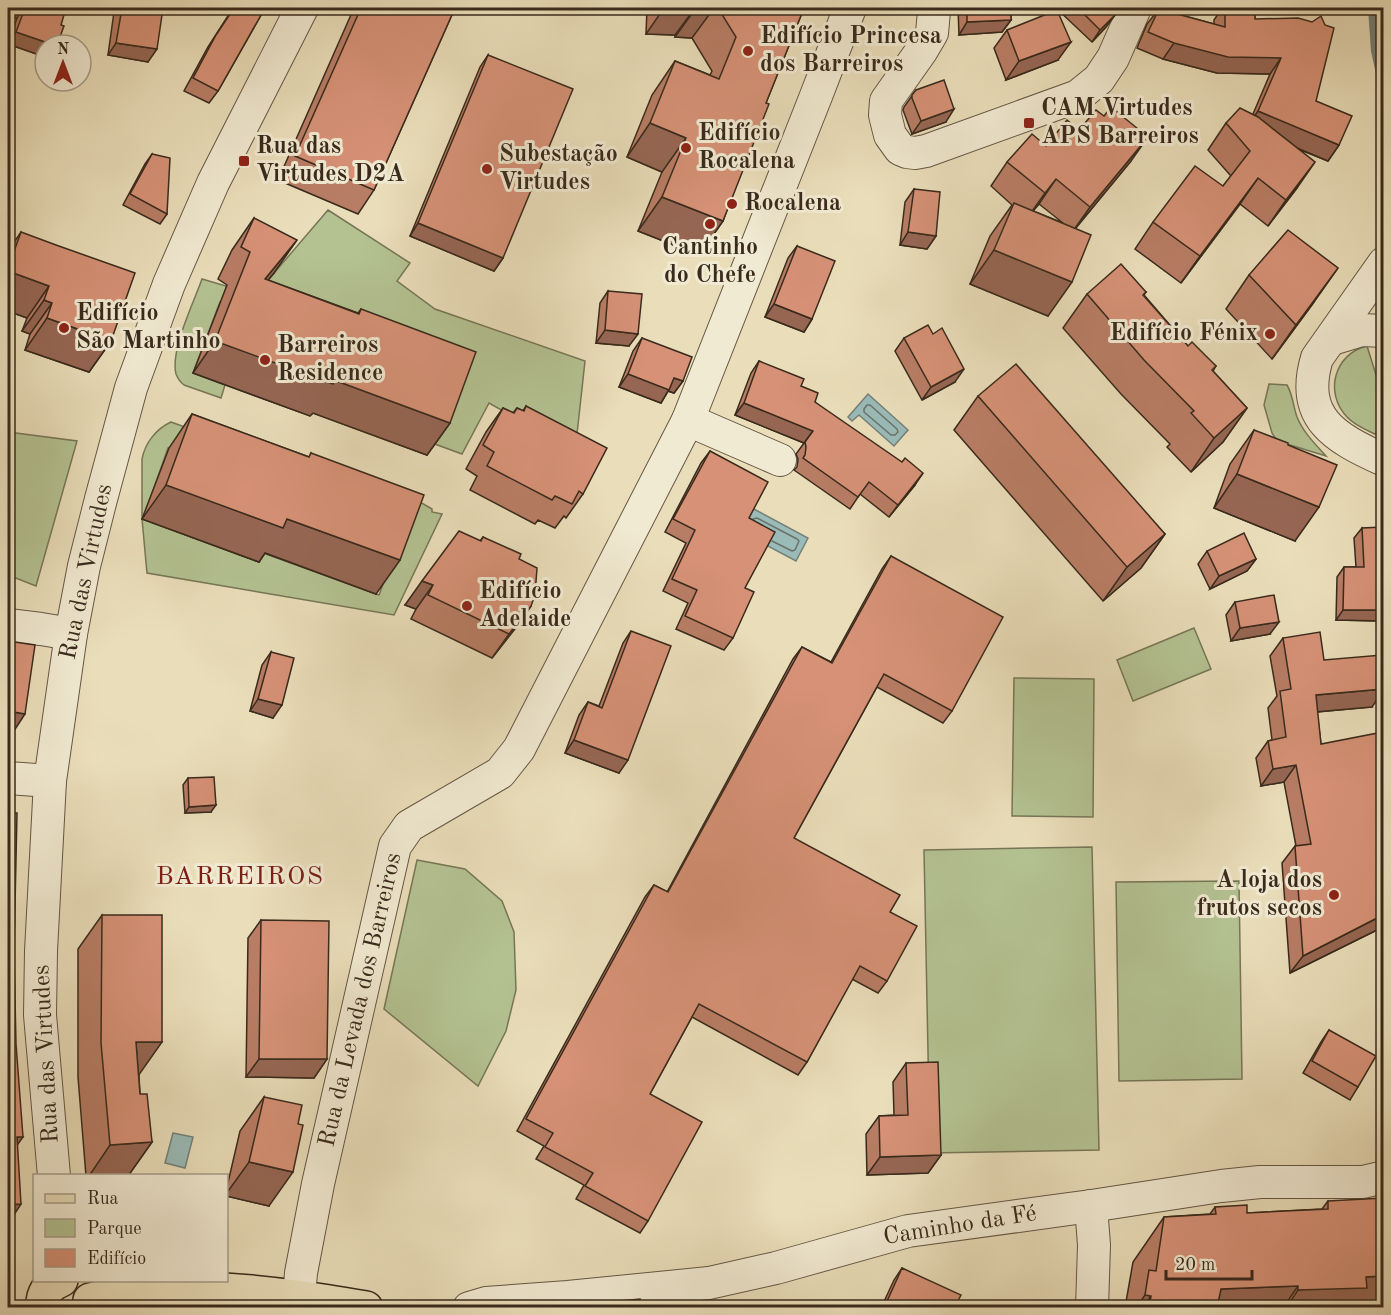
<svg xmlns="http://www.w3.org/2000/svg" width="1391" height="1315" viewBox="0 0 1391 1315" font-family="'Old Standard TT',serif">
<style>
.green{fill:#b4c292;stroke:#767657;stroke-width:1.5}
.water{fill:#9abbb8;stroke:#73817a;stroke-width:1.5}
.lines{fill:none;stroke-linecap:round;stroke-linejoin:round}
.shore{stroke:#6a726a;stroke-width:1.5}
.stream{stroke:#73817a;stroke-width:8}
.minor-casing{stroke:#655744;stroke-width:34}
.major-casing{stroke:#392a1c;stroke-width:36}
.minor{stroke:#f1ead2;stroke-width:32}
.major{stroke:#eadeba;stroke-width:33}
.wall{fill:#b87d65;stroke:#392a1c;stroke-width:1.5;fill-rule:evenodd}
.shaded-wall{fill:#966653;stroke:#392a1c;stroke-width:1.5}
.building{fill:#d69176;stroke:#392a1c;stroke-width:1.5}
.poi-dot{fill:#8f2418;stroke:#f1ead2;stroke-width:2}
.labels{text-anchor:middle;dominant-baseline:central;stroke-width:6;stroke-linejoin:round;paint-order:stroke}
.poi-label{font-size:24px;font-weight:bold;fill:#392a1c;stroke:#f1ead2;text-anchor:start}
.street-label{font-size:24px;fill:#392a1c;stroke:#f1ead2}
.neighbourhood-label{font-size:26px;letter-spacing:1.5px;fill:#7a1f14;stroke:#f1ead2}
</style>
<rect width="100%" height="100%" fill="#eadeba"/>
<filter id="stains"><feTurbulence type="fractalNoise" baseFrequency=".00333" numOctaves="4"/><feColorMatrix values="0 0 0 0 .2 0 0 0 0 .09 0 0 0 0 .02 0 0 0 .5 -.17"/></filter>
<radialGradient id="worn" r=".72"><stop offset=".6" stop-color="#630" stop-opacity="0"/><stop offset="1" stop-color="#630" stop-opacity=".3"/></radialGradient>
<g class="green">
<path d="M328,210L410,263L397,281L435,309L585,361L575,452L489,403L462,454L432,443L337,346L220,302L193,373L225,385L221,398L184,385C180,382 178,379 176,374C170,350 194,302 202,279L226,286V287L251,300Z"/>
<path d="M1367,346L1383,397V438C1372,432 1356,427 1347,417C1324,393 1334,354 1367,346Z"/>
<path d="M1269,384L1287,385C1293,395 1293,406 1297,417C1303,432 1315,444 1326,456L1277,441L1272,433L1264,405Z"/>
<path d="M171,422L215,438L168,448L143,519L259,562L263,553L379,595L403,530L420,502L432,509V512L442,514L394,615L147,573L142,519V459C145,443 156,429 171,422Z"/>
<polygon points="8,432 77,441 36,586 8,575"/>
<polygon points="1194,628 1211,669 1133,701 1117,660"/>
<polygon points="1014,678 1094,679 1093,817 1012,816"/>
<polygon points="1092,847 1099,1150 930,1153 924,850"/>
<polygon points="417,860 465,869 502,901 514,932 516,990 506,1031 478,1086 384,1009"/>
<polygon points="1239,881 1242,1079 1119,1081 1116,882"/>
</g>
<g class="water">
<polygon points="868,394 908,430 894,446 859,415 852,421 848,417"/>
<polygon points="752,508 808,538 796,561 740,531"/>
<polygon points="173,1133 193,1137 185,1168 165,1163"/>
</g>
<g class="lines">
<g class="shore">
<polygon points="867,405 870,405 897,429 898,432 895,435 891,435 864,412 864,409"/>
<polyline points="753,519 757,518 797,539 799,541 795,550 792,551 772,541"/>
</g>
<polyline class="stream" points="1372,8 1375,51 1381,78"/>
<g class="minor-casing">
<g id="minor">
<polyline points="933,8 934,11 932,33 922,50 886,101 885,115 890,135 900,149 907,152 915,153 926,151 1078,96 1099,79 1113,58 1135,8"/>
<path d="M1384,263L1317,358C1299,418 1335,438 1384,460"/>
<polyline points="1332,339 1362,330 1384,331"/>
<polyline points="688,420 780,460"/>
<polyline points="8,625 41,629 71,634"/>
<polyline points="8,778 50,781"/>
<polyline points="54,1176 40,1015 41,951 50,781 71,634 84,566 101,499 131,388 169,284 213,183 302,8"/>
<polyline points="1091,1206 1094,1245 1092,1308"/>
<polyline points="299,1296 301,1273 318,1184 395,846 409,826 500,773 519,749 688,420 816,96 850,8"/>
<polyline points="469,1308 486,1303 568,1297 709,1283 776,1268 908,1231 1091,1206 1221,1186 1260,1182 1363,1182 1384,1177"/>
</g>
</g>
<g class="major-casing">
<g id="major">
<path d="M90,1300C181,1278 275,1293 366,1308"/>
<path d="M43,1308C42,1294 48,1285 61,1280"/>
</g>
</g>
<use href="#minor" class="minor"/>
<use href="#major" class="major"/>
</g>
<g class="wall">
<polygon points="8,8 66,8 45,45 45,57 8,44 17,18 9,16 10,12 8,12"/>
<polygon points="117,8 163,8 148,62 108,55 114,12"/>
<polygon points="233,8 265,8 218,91 209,103 184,91 208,47"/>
<polygon points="354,8 455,8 374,190 358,214 278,180"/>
<polygon points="647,8 804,8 766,103 723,221 699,255 638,231 662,172 627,157 652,95 675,61 710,75 712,71 692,38 675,37 675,35 646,34"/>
<polygon points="958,8 1011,8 1011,20 1002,32 959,35"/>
<polygon points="1056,8 1108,8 1115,15 1106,27 1092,42"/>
<polygon points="1222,8 1255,8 1255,19 1316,101 1339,145 1328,161 1298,149 1297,188 1268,226 1240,204 1181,283 1135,249 1153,222 1223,186 1231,176 1208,150 1226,123 1253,114 1270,74 1217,73 1163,59 1137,48 1147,24 1159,9 1214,24 1214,20"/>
<polygon points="1007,30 1058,60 1006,80 994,48"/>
<polygon points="488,55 503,258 494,271 410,236 480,67"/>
<polygon points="916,90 946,122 912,134 903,110 904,107"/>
<path d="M1079,130L1131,161L1076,228L1048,316L970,284L990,236L1012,205L991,186L1007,162L1046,146ZM1039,204L1063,223L1033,211Z"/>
<polygon points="152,154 167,214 160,224 123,205 145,164"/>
<polygon points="914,189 936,236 927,249 900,245 905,202"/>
<polygon points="254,218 274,273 268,280 358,313 361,309 450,423 427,455 313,413 310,416 193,373 227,285 218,279 232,250"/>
<polygon points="21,232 111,341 89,372 25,350 30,334 22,331 27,318 8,311 8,251"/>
<polygon points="797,246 812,319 804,332 765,317 788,258"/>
<polygon points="1249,275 1314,302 1272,359 1226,309"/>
<polygon points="608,291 629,346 596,343 600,303"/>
<polygon points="1146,292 1144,295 1188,346 1216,366 1213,371 1247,408 1223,442 1191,472 1167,447 1170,444 1121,394 1063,328 1087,294"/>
<polygon points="642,338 683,381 674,393 668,391 661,403 619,387 633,351"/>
<polygon points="904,338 955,382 922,400 895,351"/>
<polygon points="759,361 801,386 815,402 915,485 889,517 860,494 850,509 794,470 797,467 798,459 796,454 804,443 735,415 751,373"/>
<polygon points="978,396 1165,534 1141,568 1103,601 954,430"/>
<polygon points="526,406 583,494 566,518 564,516 555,528 538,520 535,524 470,490 477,476 466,469 486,432 503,408 513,413 517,408 523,411"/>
<polygon points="192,414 309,457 311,453 376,594 265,553 259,562 142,519 169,448"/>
<polygon points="1254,430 1295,541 1214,508 1230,464"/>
<polygon points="710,451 749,518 745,588 733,638 724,650 676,629 688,603 663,591 686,543 665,532 701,463"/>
<polygon points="1362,528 1380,621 1336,620 1337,577 1344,567 1356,567 1354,538"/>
<polygon points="483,537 519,559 531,606 514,630 492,658 411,619 416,609 405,605 480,541"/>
<polygon points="1207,551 1256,559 1247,571 1210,589 1198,564"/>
<polygon points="891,556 952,711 943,723 877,687 794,838 890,912 887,981 878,993 852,979 807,1062 798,1075 692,1017 650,1094 648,1221 640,1233 576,1199 584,1185 536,1159 544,1146 517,1131 645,897 654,885 667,892 793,659 802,647 831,662 882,569"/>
<polygon points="1235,602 1270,634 1231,641 1226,615"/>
<polygon points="631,631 619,773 565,753 579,715 588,702 599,706 623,643"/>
<polygon points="1283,638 1324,660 1372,707 1317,712 1321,744 1383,927 1290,973 1282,863 1295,846 1296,846 1284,782 1261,786 1256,758 1268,741 1272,740 1268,708 1277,696 1270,656"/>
<polygon points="271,652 273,718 250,711 262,665"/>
<polygon points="188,778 211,812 185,813 183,785"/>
<polygon points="102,915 139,1076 140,1094 152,1142 128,1176 86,1176 78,1077 78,949"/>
<polygon points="261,920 327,1059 314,1078 246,1077 248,938"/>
<polygon points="1329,1030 1358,1087 1350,1100 1303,1073 1321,1042"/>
<polygon points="906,1063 941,1155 928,1173 867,1175 866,1134 879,1116 894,1115 893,1082"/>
<polygon points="264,1097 269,1206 226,1196 226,1191 240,1131"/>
<polygon points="1328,1201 1383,1306 1382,1308 1122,1308 1126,1302 1133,1262 1164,1217 1210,1214 1215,1207 1247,1213 1322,1209"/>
<polygon points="902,1268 954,1308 881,1308 894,1280"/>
</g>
<g class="shaded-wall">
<polygon points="8,8 13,8 10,12 8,12"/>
<polygon points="14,8 24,8 17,18 9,16"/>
<polygon points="664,8 695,8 675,35 646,34"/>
<polygon points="696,8 714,8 692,38 675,37"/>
<polygon points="1115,15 1106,27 1092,42 1100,30"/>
<polygon points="1011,20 1002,32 959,35 967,22"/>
<polygon points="16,32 54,45 45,45 45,57 8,44"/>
<polygon points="1071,42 1058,60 1006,80 1019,61"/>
<polygon points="116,43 157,49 148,62 108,55"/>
<polygon points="1174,43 1281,58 1270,74 1217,73 1163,59"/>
<polygon points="954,109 946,122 912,134 921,121"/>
<polygon points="1258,111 1339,145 1328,161 1247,127"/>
<polygon points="650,123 686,138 662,172 627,157"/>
<polygon points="1148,137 1131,161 1073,231 1090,207"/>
<polygon points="1315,162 1297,188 1268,226 1286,200"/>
<polygon points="1258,178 1240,204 1181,283 1200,256"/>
<polygon points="1056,179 1039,204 1028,217 1045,193"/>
<polygon points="662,197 723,221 699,255 638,231"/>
<polygon points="418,223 503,258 494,271 410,236"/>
<polygon points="908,232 936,236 927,249 900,245"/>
<polygon points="297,240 274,273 242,311 265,279"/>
<polygon points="994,250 1072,282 1048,316 970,284"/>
<polygon points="1338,268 1314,302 1272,359 1296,325"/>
<polygon points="8,271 49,286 27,318 8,311"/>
<polygon points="44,300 52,303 30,334 22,331"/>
<polygon points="774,304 812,319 804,332 765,317"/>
<polygon points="47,318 111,341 89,372 25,350"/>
<polygon points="605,330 638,334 629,346 596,343"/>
<polygon points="215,341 334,380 450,423 427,455 313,413 310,416 193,373"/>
<polygon points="964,369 955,382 922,400 931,387"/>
<polygon points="628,374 674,378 683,381 674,393 668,391 661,403 619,387"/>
<polygon points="744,403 813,431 804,443 735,415"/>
<polygon points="1247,408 1223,442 1191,472 1214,438"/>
<polygon points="923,473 915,485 889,517 898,505"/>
<polygon points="1237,474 1319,507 1295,541 1214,508"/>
<polygon points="166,485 287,519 400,560 376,594 265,553 259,562 142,519"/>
<polygon points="1165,534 1141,568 1103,601 1127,567"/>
<polygon points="1256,559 1247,571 1210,589 1219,576"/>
<polygon points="422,581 433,585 416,609 405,605"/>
<polygon points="531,606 514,630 492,658 509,634"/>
<polygon points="1343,610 1383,610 1383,615 1380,621 1336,620"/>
<polygon points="1279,622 1270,634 1231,641 1240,628"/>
<polygon points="1383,689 1383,691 1372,707 1303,713 1316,695"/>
<polygon points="258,699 282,705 273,718 250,711"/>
<polygon points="8,711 25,714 8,740"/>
<polygon points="574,740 628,760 619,773 565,753"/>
<polygon points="1296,765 1284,782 1261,786 1273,769"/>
<polygon points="216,805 211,812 185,813 189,807"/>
<polygon points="1383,915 1383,927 1290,973 1303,956"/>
<polygon points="136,1042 162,1042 138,1076"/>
<polygon points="259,1059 327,1059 314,1078 246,1077"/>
<polygon points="17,1137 23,1137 8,1158"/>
<polygon points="152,1142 128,1176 89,1176 110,1145"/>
<polygon points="941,1155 928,1173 867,1175 880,1157"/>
<polygon points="249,1162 293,1172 269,1206 226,1196 226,1194"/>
<polygon points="21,1204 8,1224 8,1205"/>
<polygon points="1383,1276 1383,1306 1382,1308 1286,1308 1298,1290 1366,1277"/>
<polygon points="1298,1286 1283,1308 1208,1308 1221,1289"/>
<polygon points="1145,1295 1151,1296 1143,1308 1136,1308"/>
</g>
<g class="building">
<polygon points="25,8 66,8 61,25 64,26 57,45 54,45 16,32"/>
<polygon points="122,8 163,8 157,49 116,43"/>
<polygon points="234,8 265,8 218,91 193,78 216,35"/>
<polygon points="361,8 455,8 374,190 295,156"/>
<polygon points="718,8 804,8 766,103 769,104 723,221 662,197 686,138 650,123 675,61 719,79 736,37"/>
<polygon points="967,8 1011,8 1011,20 967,22"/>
<polygon points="1078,8 1108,8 1115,15 1100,30"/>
<polygon points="1225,8 1255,8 1255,19 1298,18 1312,22 1321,16 1325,25 1334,28 1316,101 1352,116 1339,145 1258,111 1281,58 1228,57 1174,43 1148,32 1159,9 1225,27"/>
<polygon points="1057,10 1071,42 1019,61 1007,30"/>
<polygon points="488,55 573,89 503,258 418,223"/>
<polygon points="944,80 954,109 921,121 912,98 912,95 916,90"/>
<polygon points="1111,107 1148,137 1090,207 1056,179 1045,193 1007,162 1032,134 1046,146 1067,120 1079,130 1096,110 1104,116"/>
<polygon points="1240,108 1258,117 1315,162 1286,200 1258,178 1200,256 1153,222 1195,166 1223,186 1250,151 1226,123"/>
<polygon points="152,154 170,158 167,214 130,194"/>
<polygon points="914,189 940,192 936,236 908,232"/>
<polygon points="1014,203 1091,235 1072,282 994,250"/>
<polygon points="254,218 297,240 265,279 359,314 361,309 476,352 450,423 334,380 333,384 215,341 250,252 241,247"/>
<polygon points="1288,230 1338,268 1296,325 1249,275"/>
<polygon points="21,232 56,245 135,273 111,341 47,318 52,303 44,300 49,286 8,271 8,268"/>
<polygon points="797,246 835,261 812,319 774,304"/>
<polygon points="1121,264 1146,292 1143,295 1188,346 1192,342 1216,366 1212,370 1247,408 1214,438 1191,413 1194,411 1144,360 1087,294"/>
<polygon points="608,291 642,294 638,334 605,330"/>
<polygon points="928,325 933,334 942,328 964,369 931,387 904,338"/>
<polygon points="642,338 692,357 683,381 674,378 669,390 628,374"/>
<polygon points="759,361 804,379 801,386 818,393 815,402 902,462 905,458 923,473 898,505 869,482 858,497 803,458 805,455 806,447 805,442 813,431 744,403"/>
<polygon points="1016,364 1165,534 1127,567 978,396"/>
<polygon points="526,406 607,448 583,494 579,491 572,504 555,496 552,500 487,466 494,452 483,445 503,408 514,413 517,408 524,411"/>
<polygon points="192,414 309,457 311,453 424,495 400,560 287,519 283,528 166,485"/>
<polygon points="1254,430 1288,443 1288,445 1337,465 1319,507 1237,474"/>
<polygon points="710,451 768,482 749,518 775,532 745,588 754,592 733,638 685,616 697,590 672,579 695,530 673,519"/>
<polygon points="1383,527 1383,610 1343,610 1344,567 1364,567 1362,528"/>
<polygon points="459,531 481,541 483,537 521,554 519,559 537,568 535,595 531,606 509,634 428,595 433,585 422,581"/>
<polygon points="1244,533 1256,559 1219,576 1207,551"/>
<polygon points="891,556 1003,617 952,711 884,674 794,838 900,895 890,912 917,926 887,981 860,966 807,1062 699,1004 650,1094 702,1122 648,1221 585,1186 593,1173 545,1147 553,1133 526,1119 654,885 668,892 802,647 832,663"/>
<polygon points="1274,595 1279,622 1240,628 1235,602"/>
<polygon points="631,631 671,646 628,760 574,740 588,702 602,708"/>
<polygon points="1320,632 1324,660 1382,655 1383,689 1316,695 1321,744 1383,732 1383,915 1303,956 1295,846 1311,844 1296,765 1273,769 1268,741 1286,737 1280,691 1291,689 1283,638"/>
<polygon points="8,641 35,645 25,714 8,711"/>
<polygon points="271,652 294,658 282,705 258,699"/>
<polygon points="214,777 216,805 189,807 188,778"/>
<polygon points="8,813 17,813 14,952 16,1044 23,1137 17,1137 21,1204 8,1205"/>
<polygon points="102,915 162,915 162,1042 136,1042 140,1094 147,1094 152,1142 110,1145 101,1043"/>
<polygon points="261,920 329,921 327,1059 259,1059"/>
<polygon points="1329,1030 1376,1056 1358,1087 1312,1061"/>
<polygon points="938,1062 941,1155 880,1157 879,1116 908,1115 906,1063"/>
<polygon points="264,1097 302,1105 298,1124 303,1125 293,1172 249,1162"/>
<polygon points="1383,1198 1383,1276 1366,1277 1367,1288 1298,1290 1298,1286 1221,1289 1217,1308 1149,1308 1151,1296 1145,1295 1149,1270 1156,1271 1164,1217 1216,1214 1215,1207 1247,1205 1247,1213 1328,1209 1328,1201"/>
<polygon points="902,1268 961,1295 954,1308 884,1308"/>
<polygon points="640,1299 640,1308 541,1308"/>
<polygon points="868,1302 879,1308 865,1308"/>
</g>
<g class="poi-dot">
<circle cx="748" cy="51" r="6"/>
<rect x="1023" y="117" width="12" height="12" rx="3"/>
<circle cx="686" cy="148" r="6"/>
<rect x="238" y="155" width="12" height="12" rx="3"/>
<circle cx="487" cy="169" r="6"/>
<circle cx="732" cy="204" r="6"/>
<circle cx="710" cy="224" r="6"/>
<circle cx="64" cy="328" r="6"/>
<circle cx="1270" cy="334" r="6"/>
<circle cx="265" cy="360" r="6"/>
<circle cx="467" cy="606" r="6"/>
<circle cx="1334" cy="895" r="6"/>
</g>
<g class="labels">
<g class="poi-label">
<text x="760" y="37">Edifício Princesa<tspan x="760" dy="28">dos Barreiros</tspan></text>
<text x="1041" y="109">CAM Virtudes<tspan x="1041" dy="28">APS Barreiros</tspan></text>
<text x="698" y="134">Edifício<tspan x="698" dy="28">Rocalena</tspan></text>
<text x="256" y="147">Rua das<tspan x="256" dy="28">Virtudes D2A</tspan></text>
<text x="499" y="155">Subestação<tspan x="499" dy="28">Virtudes</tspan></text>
<text x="744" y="204">Rocalena</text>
<text x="710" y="248" text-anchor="middle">Cantinho<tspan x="710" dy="28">do Chefe</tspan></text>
<text x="76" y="314">Edifício<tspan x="76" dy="28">São Martinho</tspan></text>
<text x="1258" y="334" text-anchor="end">Edifício Fénix</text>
<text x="277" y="346">Barreiros<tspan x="277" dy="28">Residence</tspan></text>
<text x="479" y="592">Edifício<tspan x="479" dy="28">Adelaide</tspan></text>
<text x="1322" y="881" text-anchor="end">A loja dos<tspan x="1322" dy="28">frutos secos</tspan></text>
</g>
<g class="street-label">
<text transform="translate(87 572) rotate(-78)">Rua das Virtudes</text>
<text transform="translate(361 1000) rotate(-77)">Rua da Levada dos Barreiros</text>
<text transform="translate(47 1054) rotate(-93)">Rua das Virtudes</text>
<text transform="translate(960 1226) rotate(-9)">Caminho da Fé</text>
</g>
<g class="neighbourhood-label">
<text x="240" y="877">BARREIROS</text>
</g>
</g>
<rect width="1391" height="1315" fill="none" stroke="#eadeba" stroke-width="30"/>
<rect x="9" y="9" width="1373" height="1297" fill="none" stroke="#392a1c" stroke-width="3"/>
<rect x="15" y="15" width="1361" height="1285" fill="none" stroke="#392a1c" stroke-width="1.5"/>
<rect x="33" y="1174" width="195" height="108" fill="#f1ead2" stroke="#a79d89" stroke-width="1.5"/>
<rect x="45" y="1194" width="30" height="9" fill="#eadeba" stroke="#a79d89" stroke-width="1.5"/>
<text x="87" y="1204" font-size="18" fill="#392a1c">Rua</text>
<rect x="45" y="1219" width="30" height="18" fill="#b4c292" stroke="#a79d89" stroke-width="1.5"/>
<text x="87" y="1234" font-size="18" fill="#392a1c">Parque</text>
<rect x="45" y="1249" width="30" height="18" fill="#d69176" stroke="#a79d89" stroke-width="1.5"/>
<text x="87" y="1264" font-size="18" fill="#392a1c">Edifício</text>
<g transform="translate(63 63)"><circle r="28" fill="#f1ead2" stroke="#a79d89" stroke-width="1.5"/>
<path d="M0-4.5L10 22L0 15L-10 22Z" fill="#8f2418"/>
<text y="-9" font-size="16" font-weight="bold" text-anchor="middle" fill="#392a1c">N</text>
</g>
<path d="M1166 1270v9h86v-9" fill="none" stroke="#392a1c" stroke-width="3"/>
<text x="1175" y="1270" font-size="18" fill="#392a1c" stroke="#f1ead2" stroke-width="4.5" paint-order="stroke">20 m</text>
<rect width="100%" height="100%" filter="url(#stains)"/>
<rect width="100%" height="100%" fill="url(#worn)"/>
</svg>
